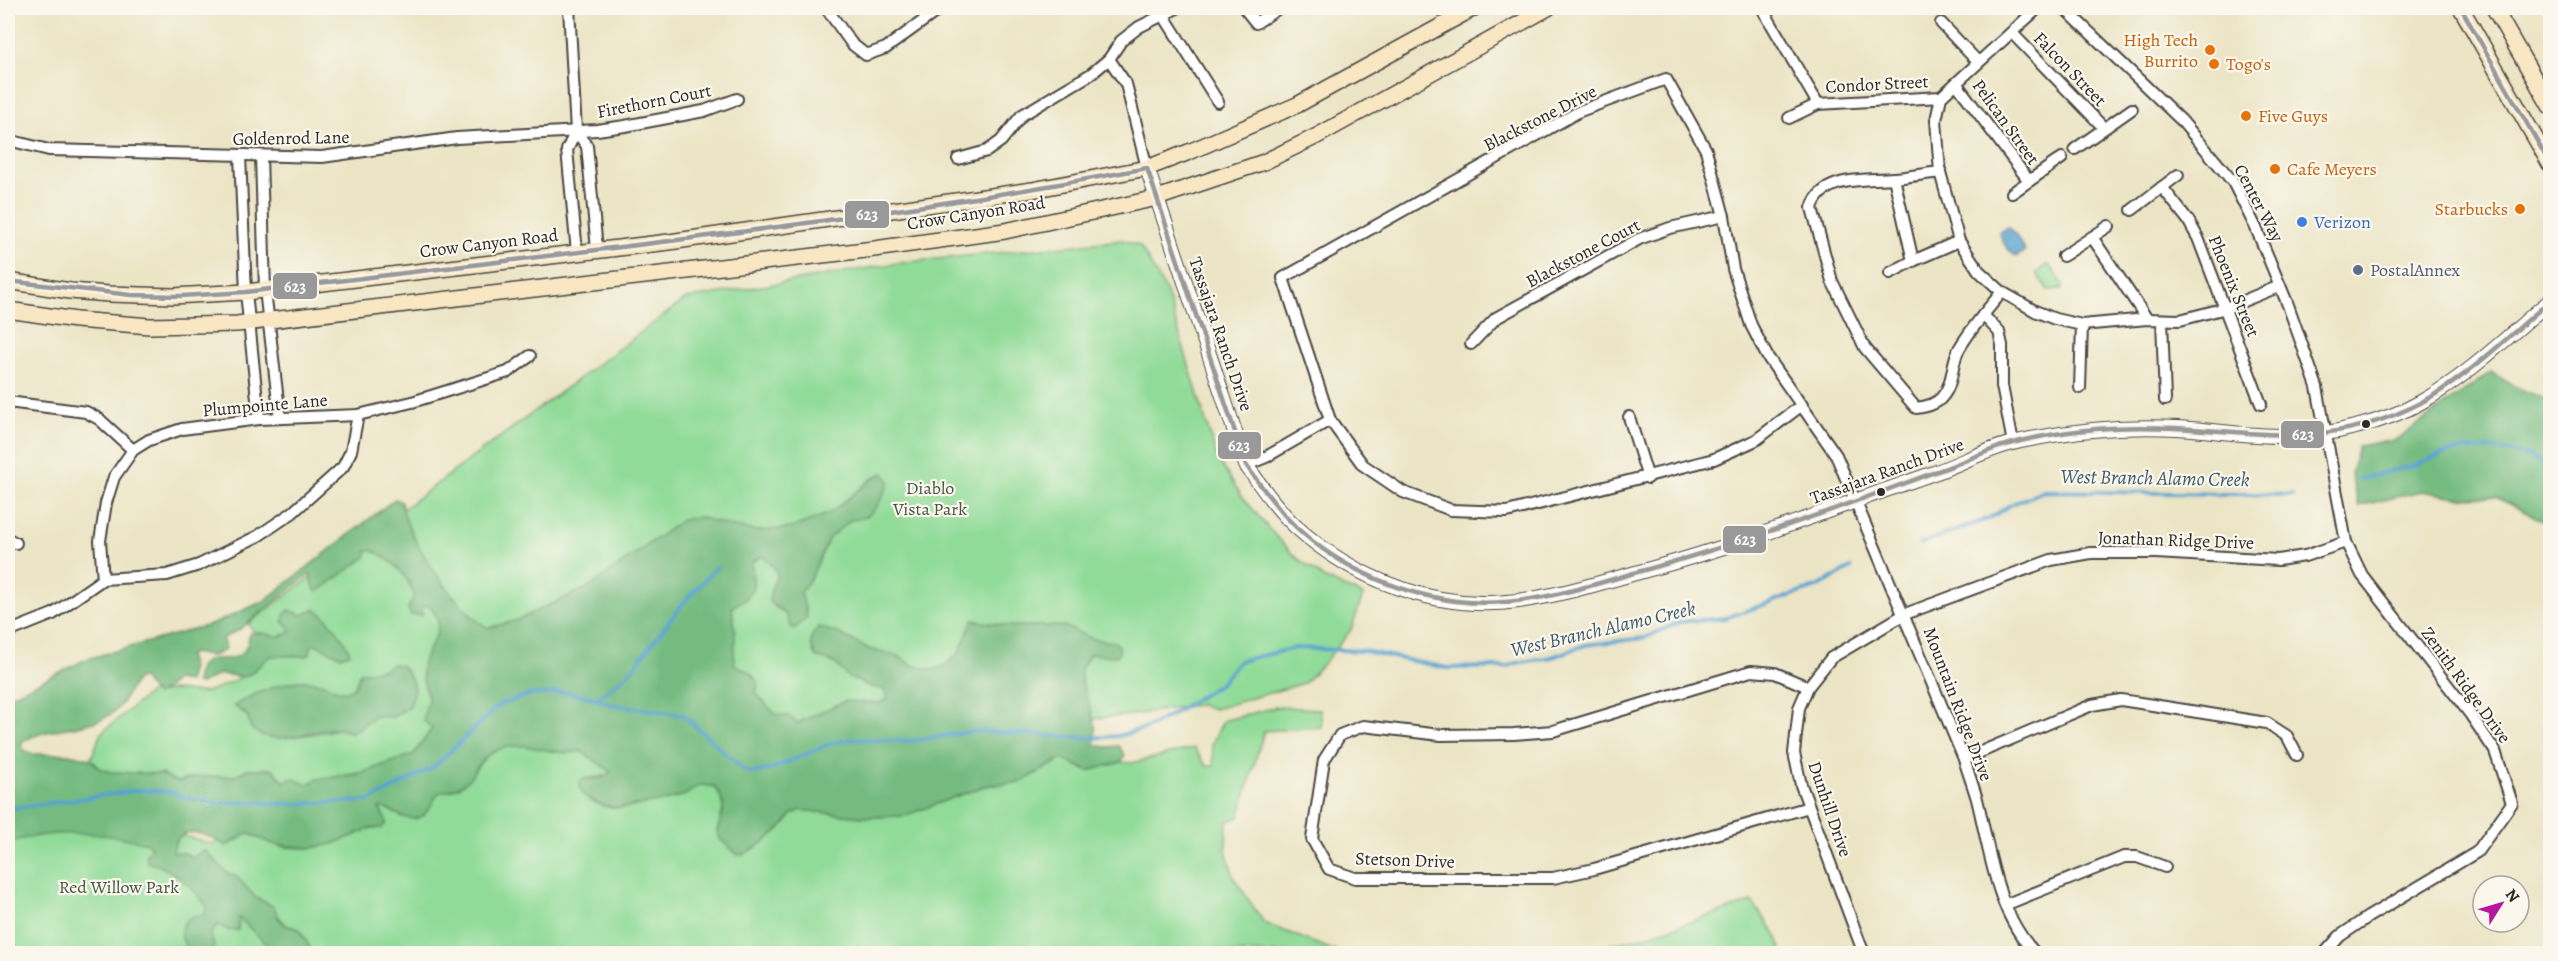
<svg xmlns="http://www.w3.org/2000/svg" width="2558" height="961" viewBox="0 0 2558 961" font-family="Alegreya,serif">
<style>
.green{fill:#90db98;stroke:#5e8362;stroke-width:1.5;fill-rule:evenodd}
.forest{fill:#74bb80;stroke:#507356;stroke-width:1.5;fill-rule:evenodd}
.water{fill:#57a2cf;stroke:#41667d;stroke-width:1.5}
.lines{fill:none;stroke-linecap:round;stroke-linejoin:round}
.stream{stroke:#57a2cf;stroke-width:4}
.minor-casing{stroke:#484742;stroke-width:14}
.tertiary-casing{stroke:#484742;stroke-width:16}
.secondary-casing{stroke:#484742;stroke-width:18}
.minor{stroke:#fff;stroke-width:10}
.tertiary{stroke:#fff;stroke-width:14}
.secondary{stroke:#f9e7c3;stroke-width:15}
.bus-1-casing{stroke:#fbf7ec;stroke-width:9}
.bus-1{stroke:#999;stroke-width:4.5}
.food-dot{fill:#e8710a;stroke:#fbf7ec;stroke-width:2}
.shop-dot{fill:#3f7fe0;stroke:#fbf7ec;stroke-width:2}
.service-dot{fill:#5c6f8a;stroke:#fbf7ec;stroke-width:2}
.bus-dot{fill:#2b2b2b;stroke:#fbf7ec;stroke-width:2}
.labels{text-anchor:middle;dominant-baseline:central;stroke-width:4.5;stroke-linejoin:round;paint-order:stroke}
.food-label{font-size:18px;fill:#c56008;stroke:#fbf7ec;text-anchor:start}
.street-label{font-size:18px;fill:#2b2b2b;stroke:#fbf7ec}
.shop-label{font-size:18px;fill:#366cbe;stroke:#fbf7ec;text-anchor:start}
.service-label{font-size:18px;fill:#4e5e75;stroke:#fbf7ec;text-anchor:start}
.park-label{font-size:18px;fill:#445746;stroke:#fbf7ec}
.water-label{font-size:20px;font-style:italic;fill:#3d5b6d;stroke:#fbf7ec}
.line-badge{stroke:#fbf7ec;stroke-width:2}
.badge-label{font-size:16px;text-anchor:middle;font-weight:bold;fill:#fff}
</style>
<rect width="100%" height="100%" fill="#fbf7ec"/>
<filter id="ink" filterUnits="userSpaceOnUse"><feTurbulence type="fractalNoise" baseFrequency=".0167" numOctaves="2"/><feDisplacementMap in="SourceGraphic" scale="12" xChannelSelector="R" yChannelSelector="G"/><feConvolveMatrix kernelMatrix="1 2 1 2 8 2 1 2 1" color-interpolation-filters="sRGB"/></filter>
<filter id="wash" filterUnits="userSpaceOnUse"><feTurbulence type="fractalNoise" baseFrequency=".008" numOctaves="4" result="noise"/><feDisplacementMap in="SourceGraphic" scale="24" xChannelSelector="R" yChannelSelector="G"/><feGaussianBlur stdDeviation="1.35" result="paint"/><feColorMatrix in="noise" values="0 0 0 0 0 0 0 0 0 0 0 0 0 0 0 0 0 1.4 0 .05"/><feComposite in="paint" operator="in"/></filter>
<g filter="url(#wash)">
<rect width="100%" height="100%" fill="#ebe4c5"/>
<g class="green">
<path d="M1123,240L1140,246L1167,293L1217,458L1241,495L1269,529L1296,557L1325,579L1363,595L1351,630L1323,664L1304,683L1214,709L1201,705L1187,706L1140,714L976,731L582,779L589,800C597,803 604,807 612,808C631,810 685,796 700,785L714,786C729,808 722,810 717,832L721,840L743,854L787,823L792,814L801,810L863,817L904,816L984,786L1021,782L1062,759L1088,771L1121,762L1132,763L1194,748L1207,767L1214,765L1212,744L1223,721L1276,707L1320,709L1322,727L1264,731L1239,817L1227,822L1226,850L1234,878L1264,923L1340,953H313L299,929L286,925L269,904L262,901L301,953H8V836L128,820L212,844L219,841L233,843L247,833C257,836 267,843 277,845C314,855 355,839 385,818L379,808L385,807L397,815L366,771C346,778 325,774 307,785L291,778L284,782L273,769H248L234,776L195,777L177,782L161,774L111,772L99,768L91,759L101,733L152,691L156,695C179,683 191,698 212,690C223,686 246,676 255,669C261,664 265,658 273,655L248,624L686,299L898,263ZM282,685L333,730C307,735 280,742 255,731L246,715L234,706L249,697Z"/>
<polygon points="2048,264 2063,284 2062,289 2048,290 2036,273"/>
<polygon points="1752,902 1775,933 1783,953 1580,953 1646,936"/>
</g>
<g class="forest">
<polygon points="2491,372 2516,387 2550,401 2550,525 2498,498 2488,497 2463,498 2422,491 2359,506 2351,475 2358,446 2396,440"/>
<path d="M883,473L889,480V484C880,502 873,520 851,520L829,538L811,578L801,592L807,617L794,629C787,624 790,621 786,615C781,610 774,607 769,601L772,586L777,578L776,570L763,556L752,562L753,588L746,599L732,607L735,631L734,664L751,673L758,683L756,693C762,701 769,707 776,715L789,716L797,723L845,701L880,703L888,699C885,683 877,691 866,685C859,681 857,679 849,678L836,664L815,656C810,645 808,636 819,627L838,633L869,649L898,656L912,665L932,670L944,666L959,653L973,620L1009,626H1064L1093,639L1115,642L1119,646V653L1117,656L1090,654L1081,669V679L1096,727L1095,744L1104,747L1119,746L1125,756L1121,762L1088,771L1062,759L1021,782L984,786L904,816L863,817L801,810L792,814C785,827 753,854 738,855L721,840L717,832C723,810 729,807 714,786L700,785L685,795L664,801L618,808L601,805L583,795L579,785L582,779L602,778L611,772L581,751C553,758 527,739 500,749C475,758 476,778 460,786C453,790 445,791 438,793C428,812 421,827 397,814C391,811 387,807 379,808L387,822L382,828H371L333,844L312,848L276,845L247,833L226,846C208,834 177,821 173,852L186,853L192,858L203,850L207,852L226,872L237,877L256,898L274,907L279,919L285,925L299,929L313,953H276L239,918L238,930H228L218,925L211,933L214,947L211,951L192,952C181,943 175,927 190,918C196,914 200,916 205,913L206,905C189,884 174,869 147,862L146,855L151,847L147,843C103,832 50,829 8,843V697L87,659L213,624L264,601L395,499L401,502C406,537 457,611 488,628L517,620L591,586L682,520L699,517L734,527L757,531L791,528L830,513L872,479ZM370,550C389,556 409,576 414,596L408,608L411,615H422V608L425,605L430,606C452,634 422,646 422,670C421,679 427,689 428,698C428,706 423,712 424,721L432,728L414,754L358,774L317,779L307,785L291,778L284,782L273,769H248L234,776L195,777L177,782L161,774L111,772L99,768L91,759L68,754H31L22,749L21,743C48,724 87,732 114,712C125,704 128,687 139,678H142L156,695L165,690L176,680L188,682L192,667L188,657L192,653C208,654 210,661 226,648L222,639L240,629L304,578L310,574L315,590L317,592L366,557L367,551Z"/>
<path d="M314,609C325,613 347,641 350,654L340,656L315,644L311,647L310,654L306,656H270L250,674L243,677L220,674L200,684L196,683C200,645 226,667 241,654C248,648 248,641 250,633C270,630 273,643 292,631L283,621L284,615L289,610L302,615Z"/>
<path d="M393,664L402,666C414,679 417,689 410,706L393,717L376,716L352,733C323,718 284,752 254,731C248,726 250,720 246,714C243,711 237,709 234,706C259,691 294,674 324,684C331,686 338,693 346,691C355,689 357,681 360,673L384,669Z"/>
</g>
<polygon class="water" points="2008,227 2016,235 2025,251 2016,257 2006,247 1999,233"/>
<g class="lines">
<g class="stream">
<path d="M2359,479C2379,474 2399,469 2418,464C2427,461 2435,456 2444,454C2476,444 2524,448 2550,469"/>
<polyline points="1920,544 1990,518 2010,505 2044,491 2293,495"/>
<polyline points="597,699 630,672 684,602 717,567"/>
<polyline points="8,809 141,790 171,792 186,798 220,803 253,802 287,804 369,801 434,767 499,705 528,695 565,692 590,697 610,704 683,715 744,770 751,773 772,769 834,742 856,739 910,741 976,731 1090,738 1118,736 1146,728 1171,715 1220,684 1239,661 1295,648 1364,651 1447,668 1507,667 1516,663 1552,657 1585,645 1644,638 1680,622 1725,618 1819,586 1851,568"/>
</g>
</g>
</g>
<g filter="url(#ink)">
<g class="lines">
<g class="minor-casing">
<g id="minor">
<polyline points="569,8 576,131 567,150 577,252"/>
<polyline points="826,8 852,44 866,55 886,48 941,8"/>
<polyline points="1244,8 1256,23 1279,8"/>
<polyline points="1762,8 1818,104 1941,97"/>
<polyline points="2038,8 1941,97 1936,120 1940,172 1959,241 1979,271 2002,292 2035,311 2055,319 2082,325 2147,319 2180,320 2226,308 2280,286"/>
<polyline points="2064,8 2181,120 2233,182 2256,228 2288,305 2317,387 2346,542 2362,575 2470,714 2495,751 2512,803 2477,852 2368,917 2340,936 2324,954"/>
<polyline points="1164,16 1218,102"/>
<polyline points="1941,23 1978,62"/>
<polyline points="2012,33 2104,128"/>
<polyline points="1109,59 1126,84 1147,168"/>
<polyline points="1956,83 2029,181"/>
<polyline points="1789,118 1818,104"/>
<polyline points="576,131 587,146 597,249"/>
<polyline points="8,140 49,150 322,157 457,138 597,130 625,126 704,111 737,99"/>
<polyline points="2075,149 2132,109"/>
<polyline points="240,156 246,292 259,419"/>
<polyline points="261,156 265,290 280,418"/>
<polyline points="958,159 987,151 1001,141 1022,115 1091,74 1109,59 1121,41 1139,27 1177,8"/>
<path d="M1940,172C1924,174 1908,177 1893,178C1865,181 1822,175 1812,208L1832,281L1865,348L1916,408C1925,407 1936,405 1942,397C1954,384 1951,363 1959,349C1971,328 1987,310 2002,292"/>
<polyline points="1894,178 1913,261"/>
<polyline points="2162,187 2188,220 2198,238 2261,404"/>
<polyline points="2012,193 2062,158"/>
<polyline points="2132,210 2178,175"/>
<polyline points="2092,237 2147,319"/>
<polyline points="2063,256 2109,226"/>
<polyline points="1890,273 1913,261 1959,241"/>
<polyline points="1983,315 1999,332 2002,345 2002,386 2013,443"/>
<polyline points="2162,320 2165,400"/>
<polyline points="1471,344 1496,318 1639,239 1670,228 1724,216"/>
<polyline points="2080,388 2082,325"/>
<polyline points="8,402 86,412 99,419 133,450"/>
<path d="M1802,405L1756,440L1714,459L1507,512L1451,510L1403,492L1363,465L1330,420L1283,278L1580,111L1666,79L1706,150L1724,216L1733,269L1751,325L1767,356L1836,455L1964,759C1968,772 1973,786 1977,799C1990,851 1996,913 2036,954"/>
<polyline points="1629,417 1648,478"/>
<polyline points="1246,465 1266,457 1330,420"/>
<polyline points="8,539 16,543"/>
<polyline points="103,579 100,541 106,503 114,477 133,450 149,440 182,429 259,419 358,415 412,402 508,372 530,356"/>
<polyline points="8,632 53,614 103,579 167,575 199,565 258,536 292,513 343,467 351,451 358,415"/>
<polyline points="1808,687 1775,673 1751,671 1553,731 1514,734 1441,735 1363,726 1340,735 1324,760 1312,839 1329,869 1355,878 1553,878 1594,869 1809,807"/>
<polyline points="1964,759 2092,705 2121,700 2267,723 2287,736 2297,755"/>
<polyline points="2007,904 2124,857 2137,857 2165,867"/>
<polyline points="1864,954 1801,785 1794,753 1799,708 1808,687 1831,658 1905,614 2051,560 2091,553 2156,553 2278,560 2305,556 2346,542"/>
</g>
</g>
<g class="tertiary-casing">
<path id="tertiary" d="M1147,168L1246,465C1261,486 1276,508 1295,526C1355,580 1437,612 1518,601C1563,595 1606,581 1650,569C1746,543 1839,506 1934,473C1962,463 1991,447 2021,441C2072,430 2124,425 2177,428C2214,430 2253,437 2291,436C2330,436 2386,422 2421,402C2468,376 2509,335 2550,301"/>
</g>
<g class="secondary-casing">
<g id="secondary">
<polyline points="2461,8 2550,164"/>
<polyline points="2494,8 2550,106"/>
<polyline points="8,281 70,291 109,294 173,296 246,292 669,242 1032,190 1147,168 1189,152 1297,105 1474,8"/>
<polyline points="8,310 76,320 150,326 237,324 874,249 1005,231 1157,198 1264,162 1317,136 1548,8"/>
</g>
</g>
<use href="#minor" class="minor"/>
<use href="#tertiary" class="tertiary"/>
<use href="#secondary" class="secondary"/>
<g class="bus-1-casing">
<g id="bus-1">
<polyline points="2461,8 2550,164"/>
<path d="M8,281L131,295L181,296L246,292C547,255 849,225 1147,168L1246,465C1259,483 1272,502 1288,519C1331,564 1395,593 1456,601C1517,609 1577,590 1634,573C1736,545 1836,509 1935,472C1957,465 1977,455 1999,447C2055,430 2116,425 2174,428C2261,432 2321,448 2406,410C2461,385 2505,339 2550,301"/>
</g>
</g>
<use href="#bus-1" class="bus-1"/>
</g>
</g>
<g class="food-dot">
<circle cx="2210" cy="50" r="6"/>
<circle cx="2214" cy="64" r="6"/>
<circle cx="2246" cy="116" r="6"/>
<circle cx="2275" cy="169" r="6"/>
<circle cx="2520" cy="209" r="6"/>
</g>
<circle class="shop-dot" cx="2302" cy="222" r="6"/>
<circle class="service-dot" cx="2358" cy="270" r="6"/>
<g class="bus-dot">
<circle cx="2366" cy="424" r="5"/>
<circle cx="1881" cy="492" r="5"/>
</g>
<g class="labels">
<g class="food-label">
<text x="2198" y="40" text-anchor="end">High Tech<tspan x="2198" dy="21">Burrito</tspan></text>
<text x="2226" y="64">Togo's</text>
<text x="2258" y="116">Five Guys</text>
<text x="2287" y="169">Cafe Meyers</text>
<text x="2508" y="209" text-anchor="end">Starbucks</text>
</g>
<g class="street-label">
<text transform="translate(2070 69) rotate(46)">Falcon Street</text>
<text transform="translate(1877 84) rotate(-3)">Condor Street</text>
<text transform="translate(654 101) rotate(-11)">Firethorn Court</text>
<text transform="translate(1540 118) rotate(-27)">Blackstone Drive</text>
<text transform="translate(2006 122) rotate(54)">Pelican Street</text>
<text transform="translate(291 138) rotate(-1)">Goldenrod Lane</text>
<text transform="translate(2259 203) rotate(62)">Center Way</text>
<text transform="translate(976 213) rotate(-9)">Crow Canyon Road</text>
<text transform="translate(489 243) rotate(-7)">Crow Canyon Road</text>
<text transform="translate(1583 253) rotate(-28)">Blackstone Court</text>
<text transform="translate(2234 286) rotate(68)">Phoenix Street</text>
<text transform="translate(1221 334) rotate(71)">Tassajara Ranch Drive</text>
<text transform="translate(265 405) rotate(-5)">Plumpointe Lane</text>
<text transform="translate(1887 471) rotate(-20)">Tassajara Ranch Drive</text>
<text transform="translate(2176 540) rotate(2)">Jonathan Ridge Drive</text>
<text transform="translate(2466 685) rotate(54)">Zenith Ridge Drive</text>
<text transform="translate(1958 704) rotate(69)">Mountain Ridge Drive</text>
<text transform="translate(1830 809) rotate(71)">Dunhill Drive</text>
<text transform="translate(1405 860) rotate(2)">Stetson Drive</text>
</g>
<g class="shop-label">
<text x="2314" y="222">Verizon</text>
</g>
<g class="service-label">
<text x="2370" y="270">PostalAnnex</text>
</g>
<g class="park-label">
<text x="930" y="488">Diablo<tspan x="930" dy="21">Vista Park</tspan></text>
<text x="119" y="887">Red Willow Park</text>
</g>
<g class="water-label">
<text transform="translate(2155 478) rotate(1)">West Branch Alamo Creek</text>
<text transform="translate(1603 629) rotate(-13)">West Branch Alamo Creek</text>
</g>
</g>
<g class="line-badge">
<rect x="844" y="200" width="46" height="29" rx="6" fill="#999"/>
<rect x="272" y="272" width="46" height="28" rx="6" fill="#999"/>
<rect x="2280" y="420" width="45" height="29" rx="6" fill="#999"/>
<rect x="1217" y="431" width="45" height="29" rx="6" fill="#999"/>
<rect x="1722" y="525" width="45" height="29" rx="6" fill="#999"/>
</g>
<g class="badge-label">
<text x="867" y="220">623</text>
<text x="295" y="292">623</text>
<text x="2303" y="440">623</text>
<text x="1239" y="451">623</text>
<text x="1745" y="545">623</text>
</g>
<rect width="2558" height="961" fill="none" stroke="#fbf7ec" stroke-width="30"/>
<g transform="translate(2501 904) rotate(53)"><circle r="28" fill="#fbf7ec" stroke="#a8a59f" stroke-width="1.5"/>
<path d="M0-4.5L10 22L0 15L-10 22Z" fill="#b5179e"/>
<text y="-9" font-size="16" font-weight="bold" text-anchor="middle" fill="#2b2b2b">N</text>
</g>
</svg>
